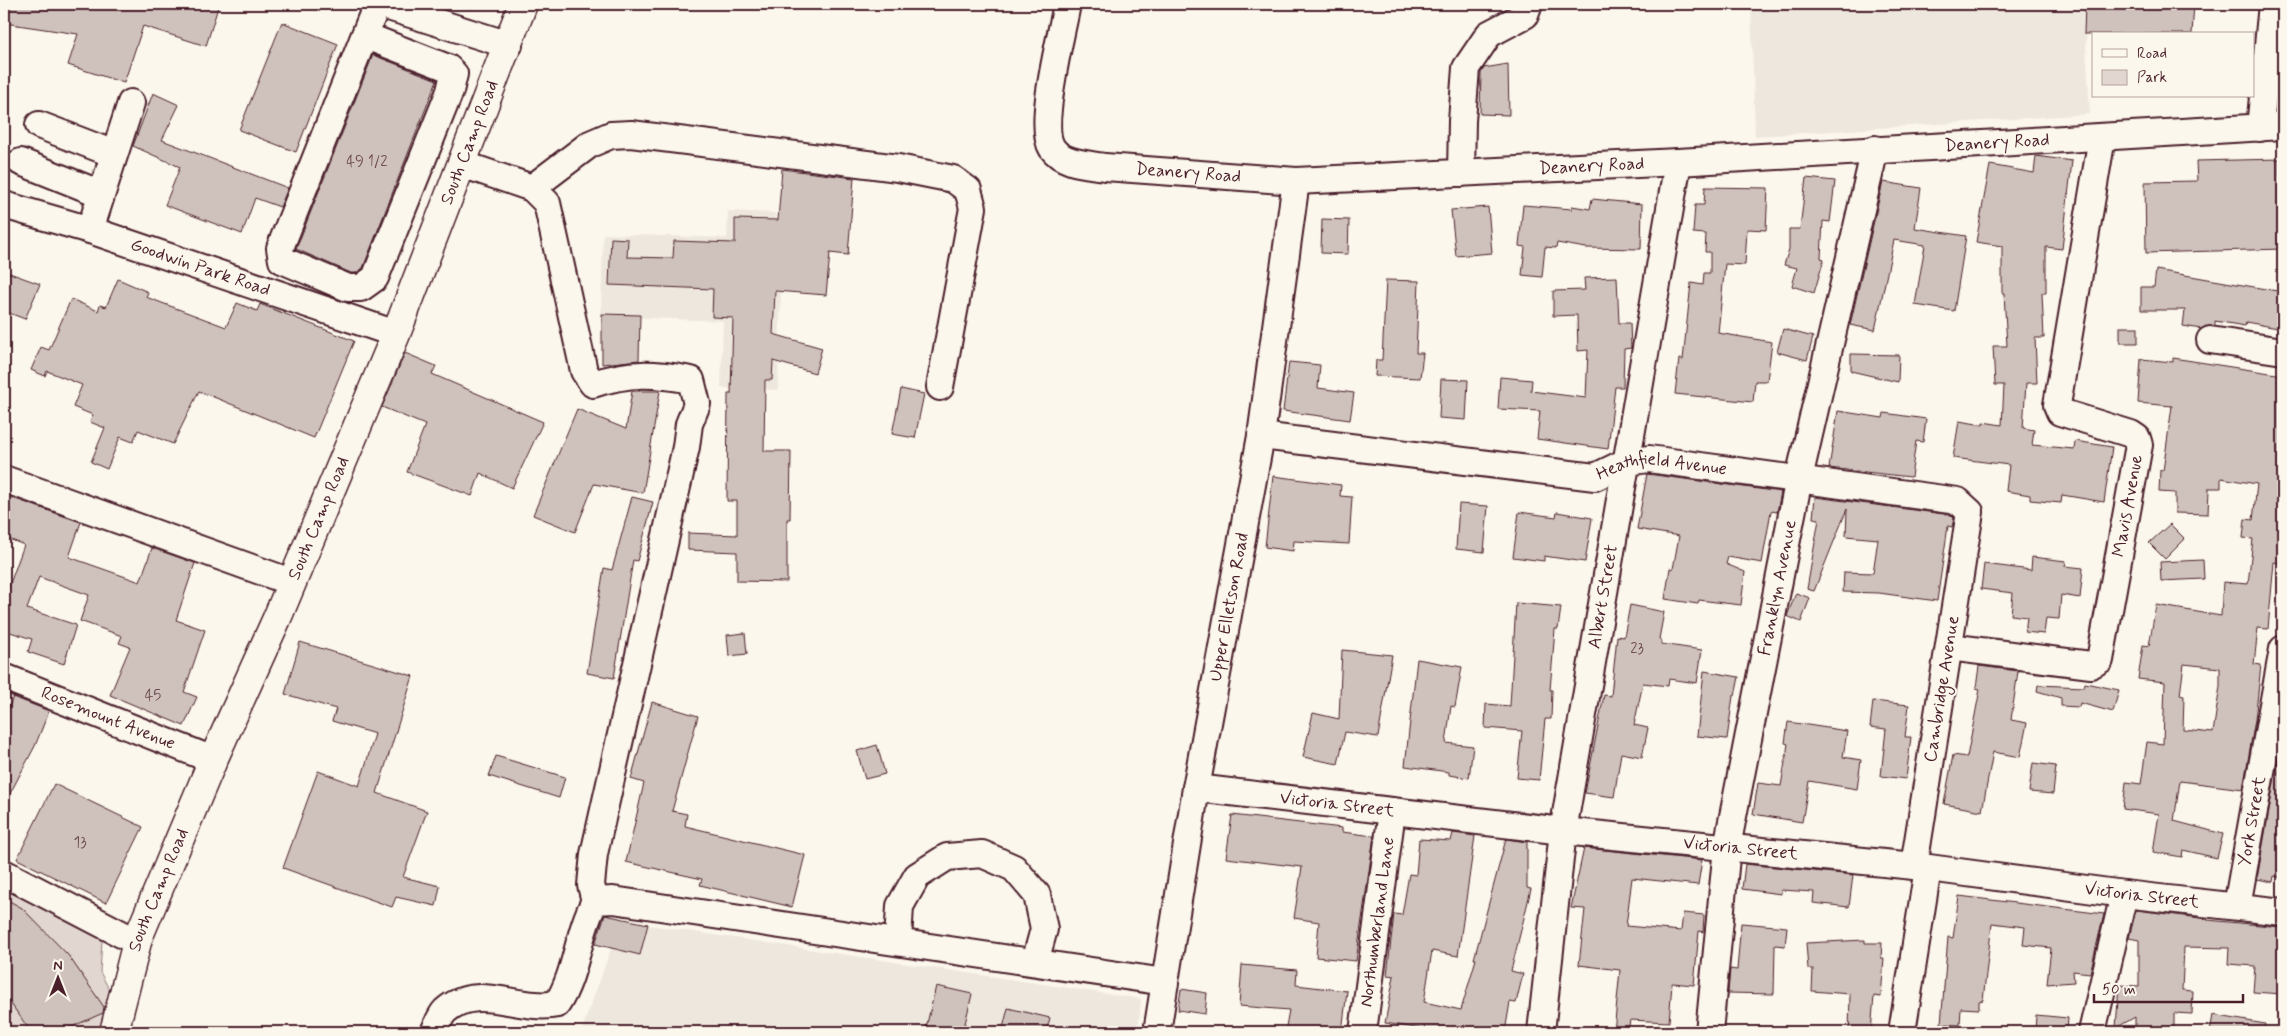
<svg xmlns="http://www.w3.org/2000/svg" width="2287" height="1036" viewBox="0 0 2287 1036" font-family="Mynerve,sans-serif">
<style>
.built{fill:#eee7de}
.green{fill:#e2d7d0;stroke:#967b7e}
.building{fill:#cfc2bc;stroke:#4a1f2b;fill-rule:evenodd}
.lines{fill:none;stroke-linecap:round;stroke-linejoin:round}
.minor-casing{stroke:#4a1f2b;stroke-width:30}
.major-casing{stroke:#4a1f2b;stroke-width:31}
.minor{stroke:#fbf7ec;stroke-width:26}
.major{stroke:#fbf7ec;stroke-width:28}
.labels{text-anchor:middle;dominant-baseline:central;stroke-width:4.5;stroke-linejoin:round;paint-order:stroke}
.number-label{font-size:15px;fill:#6b484f}
.street-label{font-size:18px;fill:#4a1f2b;stroke:#fbf7ec}
</style>
<rect width="100%" height="100%" fill="#fbf7ec"/>
<filter id="ink" filterUnits="userSpaceOnUse"><feTurbulence type="fractalNoise" baseFrequency=".02" numOctaves="2"/><feDisplacementMap in="SourceGraphic" scale="10" xChannelSelector="R" yChannelSelector="G"/><feConvolveMatrix kernelMatrix="1 2 1 2 8 2 1 2 1" color-interpolation-filters="sRGB"/></filter>
<g filter="url(#ink)">
<g class="built">
<polygon points="1751,4 2088,4 2086,47 2090,114 1755,136"/>
<polygon points="728,211 775,213 773,291 781,292 778,390 721,388 723,321 601,316 603,234 727,238"/>
<polygon points="621,921 1141,999 1138,1032 581,1032"/>
</g>
<polygon class="green" points="4,877 103,925 100,972 112,995 99,1032 4,1032"/>
<g class="building">
<polygon points="8,4 219,4 206,46 143,26 124,83 68,65 78,34 4,23"/>
<polygon points="2085,4 2194,4 2192,34 2084,34"/>
<polygon points="282,22 338,44 296,152 239,130"/>
<polygon points="373,55 437,80 363,268 356,273 351,273 296,249"/>
<polygon points="1508,64 1509,115 1480,114 1481,73 1484,68"/>
<polygon points="153,93 179,105 162,140 288,188 280,207 255,198 242,234 165,205 180,167 133,146"/>
<polygon points="2036,156 2072,161 2062,249 2046,247 2046,293 2042,293 2044,338 2035,338 2037,383 2026,383 2023,428 2034,430 2032,445 2074,449 2075,441 2112,447 2104,502 2062,495 2061,503 2030,500 2030,495 2006,491 2009,465 1953,458 1959,421 1983,425 1983,422 2002,425 2004,385 1995,385 1993,346 2007,346 2004,293 2002,293 2002,246 1976,242 1990,165 2034,173"/>
<polygon points="2280,159 2280,176 2283,176 2283,249 2146,253 2145,182 2197,181 2196,161"/>
<polygon points="782,169 854,178 848,255 830,253 826,295 775,291 773,334 822,348 815,373 773,361 772,380 765,380 764,451 791,451 790,519 787,519 787,582 737,581 737,552 688,550 688,533 737,535 737,501 727,501 728,394 731,394 733,318 712,317 713,289 609,285 611,238 628,239 627,257 673,258 674,241 735,243 735,219 778,220"/>
<polygon points="1806,178 1835,181 1830,222 1823,221 1821,258 1824,259 1814,293 1792,286 1797,268 1784,265 1789,249 1789,229 1800,229"/>
<polygon points="1883,182 1921,188 1915,228 1966,236 1954,311 1915,305 1925,245 1894,240 1875,330 1850,325"/>
<polygon points="1705,187 1768,188 1766,230 1747,229 1745,265 1725,264 1718,333 1772,342 1767,381 1755,381 1753,402 1675,394 1679,359 1683,360 1691,283 1703,285 1704,273 1710,273 1710,252 1705,252 1706,234 1693,233 1695,205 1704,205"/>
<polygon points="1592,199 1642,204 1641,249 1586,248 1557,243 1556,248 1545,247 1542,277 1522,275 1525,247 1519,246 1523,205 1572,209 1572,206 1590,209"/>
<polygon points="1488,207 1492,253 1456,256 1451,210"/>
<polygon points="1322,219 1349,220 1348,254 1321,253"/>
<polygon points="2156,270 2283,292 2283,329 2246,322 2245,326 2215,321 2215,326 2201,329 2183,326 2185,310 2141,310 2141,287 2154,287"/>
<polygon points="4,271 40,284 25,319 4,311"/>
<polygon points="1617,277 1619,323 1630,323 1631,348 1624,349 1623,387 1615,387 1608,449 1537,439 1540,411 1498,409 1500,377 1532,380 1531,391 1586,398 1588,350 1578,351 1577,315 1553,316 1553,291 1585,290 1584,278"/>
<polygon points="118,279 148,292 146,297 226,327 237,303 257,311 260,304 354,341 314,438 199,391 173,444 138,430 133,442 120,437 107,469 91,462 105,428 90,422 93,415 73,407 82,385 47,371 45,376 31,370 41,347 49,350 71,299 98,311 100,305 106,307"/>
<polygon points="1386,280 1419,281 1416,353 1423,353 1420,378 1375,376 1376,360 1382,360"/>
<polygon points="602,314 640,315 639,360 602,364"/>
<rect x="2120" y="327" width="18" height="16"/>
<polygon points="1783,329 1813,337 1807,360 1777,352"/>
<polygon points="405,353 436,366 432,374 543,422 512,488 480,473 472,496 407,472 425,425 382,407"/>
<polygon points="1851,354 1899,355 1898,382 1851,371"/>
<path d="M2173,358L2283,375V501L2281,519H2283V543H2281L2279,563L2274,562L2268,629L2258,628L2254,664L2261,665L2255,720L2243,789L2180,781L2174,821L2223,834L2217,858L2183,850L2182,857L2153,852L2159,814L2123,809L2126,782L2141,784L2147,742L2163,744L2165,682L2138,679L2143,645L2149,646L2156,605L2221,616L2223,582L2248,584L2253,539L2243,538L2245,519L2253,520L2257,484L2221,478V488H2209L2208,514L2175,513V493L2159,492L2160,470L2163,471L2172,406L2138,403L2141,359L2173,362ZM2184,664L2220,668V686L2213,733L2183,730L2184,696L2180,695Z"/>
<polygon points="1289,362 1320,365 1318,388 1354,393 1350,420 1283,411"/>
<polygon points="1441,379 1468,380 1466,420 1439,418"/>
<polygon points="901,389 924,394 915,438 892,434"/>
<polygon points="632,391 660,391 643,493 594,484 575,532 533,515 577,409 626,429"/>
<polygon points="1838,411 1883,418 1884,413 1926,419 1923,442 1916,441 1911,477 1829,468"/>
<polygon points="1647,474 1781,492 1777,512 1771,511 1762,563 1728,557 1726,564 1745,572 1741,605 1699,600 1698,604 1665,599 1670,568 1673,569 1679,536 1637,529"/>
<polygon points="1273,476 1341,485 1340,496 1352,497 1349,544 1294,541 1293,551 1265,547"/>
<polygon points="4,495 81,522 69,557 140,582 152,548 195,563 176,620 205,630 184,692 197,697 184,726 110,695 130,647 119,643 122,636 80,621 89,595 39,577 27,609 76,625 64,664 28,652 32,639 4,630 4,588 8,589 24,545 4,537 4,528 10,510 4,507"/>
<polygon points="632,497 653,502 637,561 633,560 614,678 587,673 604,568 612,570"/>
<polygon points="1815,497 1951,515 1954,518 1952,527 1948,526 1937,601 1879,593 1843,592 1844,572 1873,573 1878,539 1846,536 1847,509 1814,591 1807,589 1819,519 1813,518"/>
<polygon points="1459,504 1488,506 1484,552 1456,549"/>
<polygon points="1519,512 1556,517 1557,512 1592,518 1585,562 1544,556 1544,561 1513,557"/>
<polygon points="2170,524 2185,539 2165,559 2149,543"/>
<polygon points="2032,557 2066,561 2065,566 2083,568 2080,598 2061,595 2059,619 2046,618 2044,634 2025,632 2027,617 2011,615 2013,593 1981,589 1984,564 2031,570"/>
<polygon points="2203,560 2204,579 2161,581 2160,562"/>
<polygon points="1796,593 1810,598 1801,622 1787,616"/>
<polygon points="1516,603 1561,607 1558,629 1555,629 1550,690 1552,690 1551,719 1545,719 1539,780 1517,778 1522,731 1485,728 1486,704 1510,706"/>
<polygon points="1630,605 1664,612 1659,639 1661,639 1661,644 1702,650 1697,683 1669,679 1668,686 1643,683 1634,725 1648,728 1642,757 1621,753 1614,797 1585,793 1604,695 1611,696 1617,636 1624,637"/>
<polygon points="745,633 747,654 729,656 727,635"/>
<polygon points="300,642 413,676 377,793 427,811 403,877 440,886 436,906 396,897 392,907 283,868 318,771 359,786 375,734 332,721 336,709 285,694"/>
<polygon points="1342,650 1392,655 1378,737 1345,732 1338,764 1303,757 1313,713 1339,719"/>
<polygon points="1417,659 1462,667 1455,707 1451,706 1446,743 1473,746 1469,778 1449,775 1449,772 1405,766"/>
<polygon points="1979,666 2018,671 2011,720 2027,723 2020,757 1993,752 1982,811 1944,804 1953,755 1967,757 1980,689 1976,688"/>
<polygon points="1704,671 1739,677 1735,696 1733,696 1727,739 1697,736"/>
<polygon points="2085,683 2119,690 2113,712 2080,703 2079,707 2061,706 2061,698 2037,691 2038,685 2084,687"/>
<polygon points="13,697 49,711 35,746 4,805 4,719"/>
<polygon points="1873,701 1909,705 1905,737 1911,737 1906,779 1881,776 1886,729 1870,727"/>
<polygon points="652,702 698,716 672,811 687,814 685,826 805,855 792,907 700,885 702,879 626,862 644,783 631,779"/>
<polygon points="1788,722 1847,731 1843,757 1861,760 1857,789 1809,781 1802,822 1753,814 1758,783 1781,786 1788,744 1785,743"/>
<polygon points="2282,737 2283,878 2274,876 2273,882 2257,879"/>
<polygon points="877,745 885,774 865,779 857,751"/>
<polygon points="496,756 565,777 559,798 489,776"/>
<polygon points="2033,763 2056,766 2053,794 2029,792"/>
<polygon points="54,784 143,827 106,903 17,859"/>
<polygon points="1232,815 1342,828 1342,832 1374,836 1356,961 1316,957 1319,922 1294,918 1302,867 1226,858"/>
<polygon points="1453,833 1475,836 1458,956 1432,951 1424,1002 1461,1010 1476,959 1474,959 1506,839 1527,842 1527,888 1531,889 1511,971 1523,974 1516,1003 1510,1002 1505,1032 1440,1032 1385,1023 1394,976 1387,975 1394,914 1402,915 1409,874 1416,875 1419,839 1451,841"/>
<polygon points="1584,848 1702,860 1698,885 1632,878 1626,926 1681,931 1683,913 1704,915 1703,932 1699,931 1694,985 1672,983 1669,1022 1630,1020 1628,1032 1614,1032 1620,970 1579,965 1585,909 1571,908"/>
<polygon points="1745,864 1853,875 1849,907 1813,903 1814,892 1781,890 1781,894 1742,889"/>
<polygon points="1959,896 2104,914 2090,973 2073,971 2074,982 2047,984 2051,948 2023,945 2025,927 1992,923 1983,1000 1979,1001 1979,1009 1961,1008 1960,1025 1941,1024 1948,937 1953,938"/>
<polygon points="4,898 22,908 68,955 104,1007 103,1013 60,1032 31,1032 4,994"/>
<polygon points="2136,910 2208,919 2207,920 2281,927 2279,959 2283,959 2283,994 2253,992 2255,966 2228,964 2229,948 2184,947 2182,990 2193,991 2192,1014 2174,1013 2174,1032 2135,1032 2135,1017 2116,1028 2119,985 2139,986 2139,940 2129,938"/>
<polygon points="605,915 648,924 640,955 595,944"/>
<polygon points="1741,923 1787,927 1785,946 1775,945 1774,994 1728,993 1730,969 1737,970"/>
<polygon points="1865,940 1865,943 1882,943 1881,958 1884,958 1881,997 1874,996 1871,1032 1849,1032 1850,994 1812,991 1813,969 1808,969 1806,943"/>
<polygon points="1242,965 1297,970 1296,985 1347,991 1342,1032 1285,1032 1289,1010 1239,1006"/>
<polygon points="936,986 972,994 963,1032 925,1032"/>
<polygon points="1181,989 1207,993 1205,1014 1178,1010"/>
<polygon points="1008,1008 1050,1018 1046,1032 1002,1032"/>
<polygon points="2036,1015 2068,1018 2067,1032 2035,1032"/>
<polygon points="2213,1015 2265,1024 2264,1032 2210,1032"/>
</g>
<g class="lines">
<g class="minor-casing">
<g id="minor">
<polyline points="379,4 509,45"/>
<path id="s1" d="M1067,4C1062,33 1037,125 1052,148C1063,164 1088,164 1105,167L1296,181L1678,162L2283,126"/>
<polyline points="366,36 448,68 454,74 450,91 375,278 361,288 348,288 282,260 280,248 377,4"/>
<polyline points="39,125 114,154"/>
<polyline points="2260,128 2272,4"/>
<polyline points="21,162 101,194"/>
<path d="M462,164L532,188L547,203L584,371L593,384C630,372 653,373 691,380L697,404L689,424L686,447L594,854L591,885L595,901"/>
<polyline points="1461,173 1462,121 1466,68 1489,34 1525,15 1529,4"/>
<polyline points="532,188 590,144 611,135 631,134 898,168 953,179 968,190 973,208 940,387"/>
<path id="s2" d="M4,205L90,230L396,334"/>
<polyline points="90,230 131,103"/>
<polyline points="2210,340 2283,351"/>
<path id="s3" d="M1261,436L1595,477L1626,462L1649,459L1958,501L1970,512L1914,866"/>
<polyline points="4,479 291,582"/>
<path id="s4" d="M1949,647L2091,665L2100,660L2139,445L2137,438L2131,434L2060,412L2057,405L2102,137"/>
<path id="s5" d="M4,677L213,760"/>
<path id="s6" d="M1196,788L1563,831L1914,866L2124,894L2283,912"/>
<polyline points="4,873 131,939 138,938"/>
<path id="s7" d="M2237,906L2283,649"/>
<polyline points="898,941 900,906 917,876 947,857 982,854 1014,868 1037,895 1044,929 1035,962"/>
<path d="M434,1032C437,1026 440,1016 445,1011C476,982 521,1012 557,1004C577,973 577,934 595,901L613,900L1165,982"/>
<path id="s8" d="M1157,1032L1196,788L1261,436L1296,181"/>
<path id="s9" d="M1363,1032L1392,811"/>
<path id="s10" d="M1541,1032L1563,831L1678,162"/>
<path id="s11" d="M1709,1032L1727,847L1799,478L1875,149"/>
<polyline points="1902,1032 1928,868"/>
<polyline points="2092,1032 2124,894"/>
</g>
</g>
<g class="major-casing">
<g id="major">
<path id="s12" d="M114,1032L138,938L213,760L278,616L396,334L523,4"/>
</g>
</g>
<use href="#minor" class="minor"/>
<use href="#major" class="major"/>
</g>
</g>
<g class="labels">
<g class="number-label">
<text x="367" y="162">49 1/2</text>
<text x="1637" y="649">23</text>
<text x="153" y="696">45</text>
<text x="80" y="843">13</text>
</g>
<g class="street-label">
<text stroke="none"><textPath href="#s12" startOffset="959">South Camp Road</textPath></text>
<text stroke="none"><textPath href="#s1" startOffset="1098">Deanery Road</textPath></text>
<text stroke="none"><textPath href="#s1" startOffset="692">Deanery Road</textPath></text>
<text stroke="none"><textPath href="#s1" startOffset="288">Deanery Road</textPath></text>
<text stroke="none"><textPath href="#s2" startOffset="206">Goodwin Park Road</textPath></text>
<text stroke="none"><textPath href="#s3" startOffset="406">Heathfield Avenue</textPath></text>
<text stroke="none"><textPath href="#s4" startOffset="310">Mavis Avenue</textPath></text>
<text stroke="none"><textPath href="#s12" startOffset="554">South Camp Road</textPath></text>
<text stroke="none"><textPath href="#s11" startOffset="450">Franklyn Avenue</textPath></text>
<text stroke="none"><textPath href="#s10" startOffset="440">Albert Street</textPath></text>
<text stroke="none"><textPath href="#s8" startOffset="431">Upper Elletson Road</textPath></text>
<text transform="translate(1942 689) rotate(-81)">Cambridge Avenue</text>
<text stroke="none"><textPath href="#s5" startOffset="112">Rosemount Avenue</textPath></text>
<text stroke="none"><textPath href="#s6" startOffset="142">Victoria Street</textPath></text>
<text stroke="none"><textPath href="#s7" startOffset="86">York Street</textPath></text>
<text stroke="none"><textPath href="#s6" startOffset="548">Victoria Street</textPath></text>
<text stroke="none"><textPath href="#s12" startOffset="149">South Camp Road</textPath></text>
<text stroke="none"><textPath href="#s6" startOffset="952">Victoria Street</textPath></text>
<text stroke="none"><textPath href="#s9" startOffset="111">Northumberland Lane</textPath></text>
</g>
</g>
<rect width="2287" height="1036" fill="none" stroke="#fbf7ec" stroke-width="20"/>
<rect x="10" y="10" width="2267" height="1016" fill="none" stroke="#4a1f2b" stroke-width="2" filter="url(#ink)"/>
<rect x="2092" y="32" width="162" height="65" fill="#fbf7ec" stroke="#b4a19f"/>
<rect x="2102" y="49" width="25" height="8" fill="#fbf7ec" stroke="#b4a19f"/>
<text x="2137" y="58" font-size="15" fill="#4a1f2b">Road</text>
<rect x="2102" y="70" width="25" height="15" fill="#e2d7d0" stroke="#b4a19f"/>
<text x="2137" y="82" font-size="15" fill="#4a1f2b">Park</text>
<g transform="translate(58 978)" stroke="#fbf7ec" stroke-width="4" paint-order="stroke">
<path d="M0-4L9 19L0 12L-9 19Z" fill="#4a1f2b"/>
<text y="-8" font-size="14" font-weight="bold" text-anchor="middle" fill="#4a1f2b">N</text>
</g>
<path d="M2094 994v8h149v-8" fill="none" stroke="#4a1f2b" stroke-width="2.5"/>
<text x="2102" y="994" font-size="15" fill="#4a1f2b" stroke="#fbf7ec" stroke-width="4" paint-order="stroke">50 m</text>
</svg>
